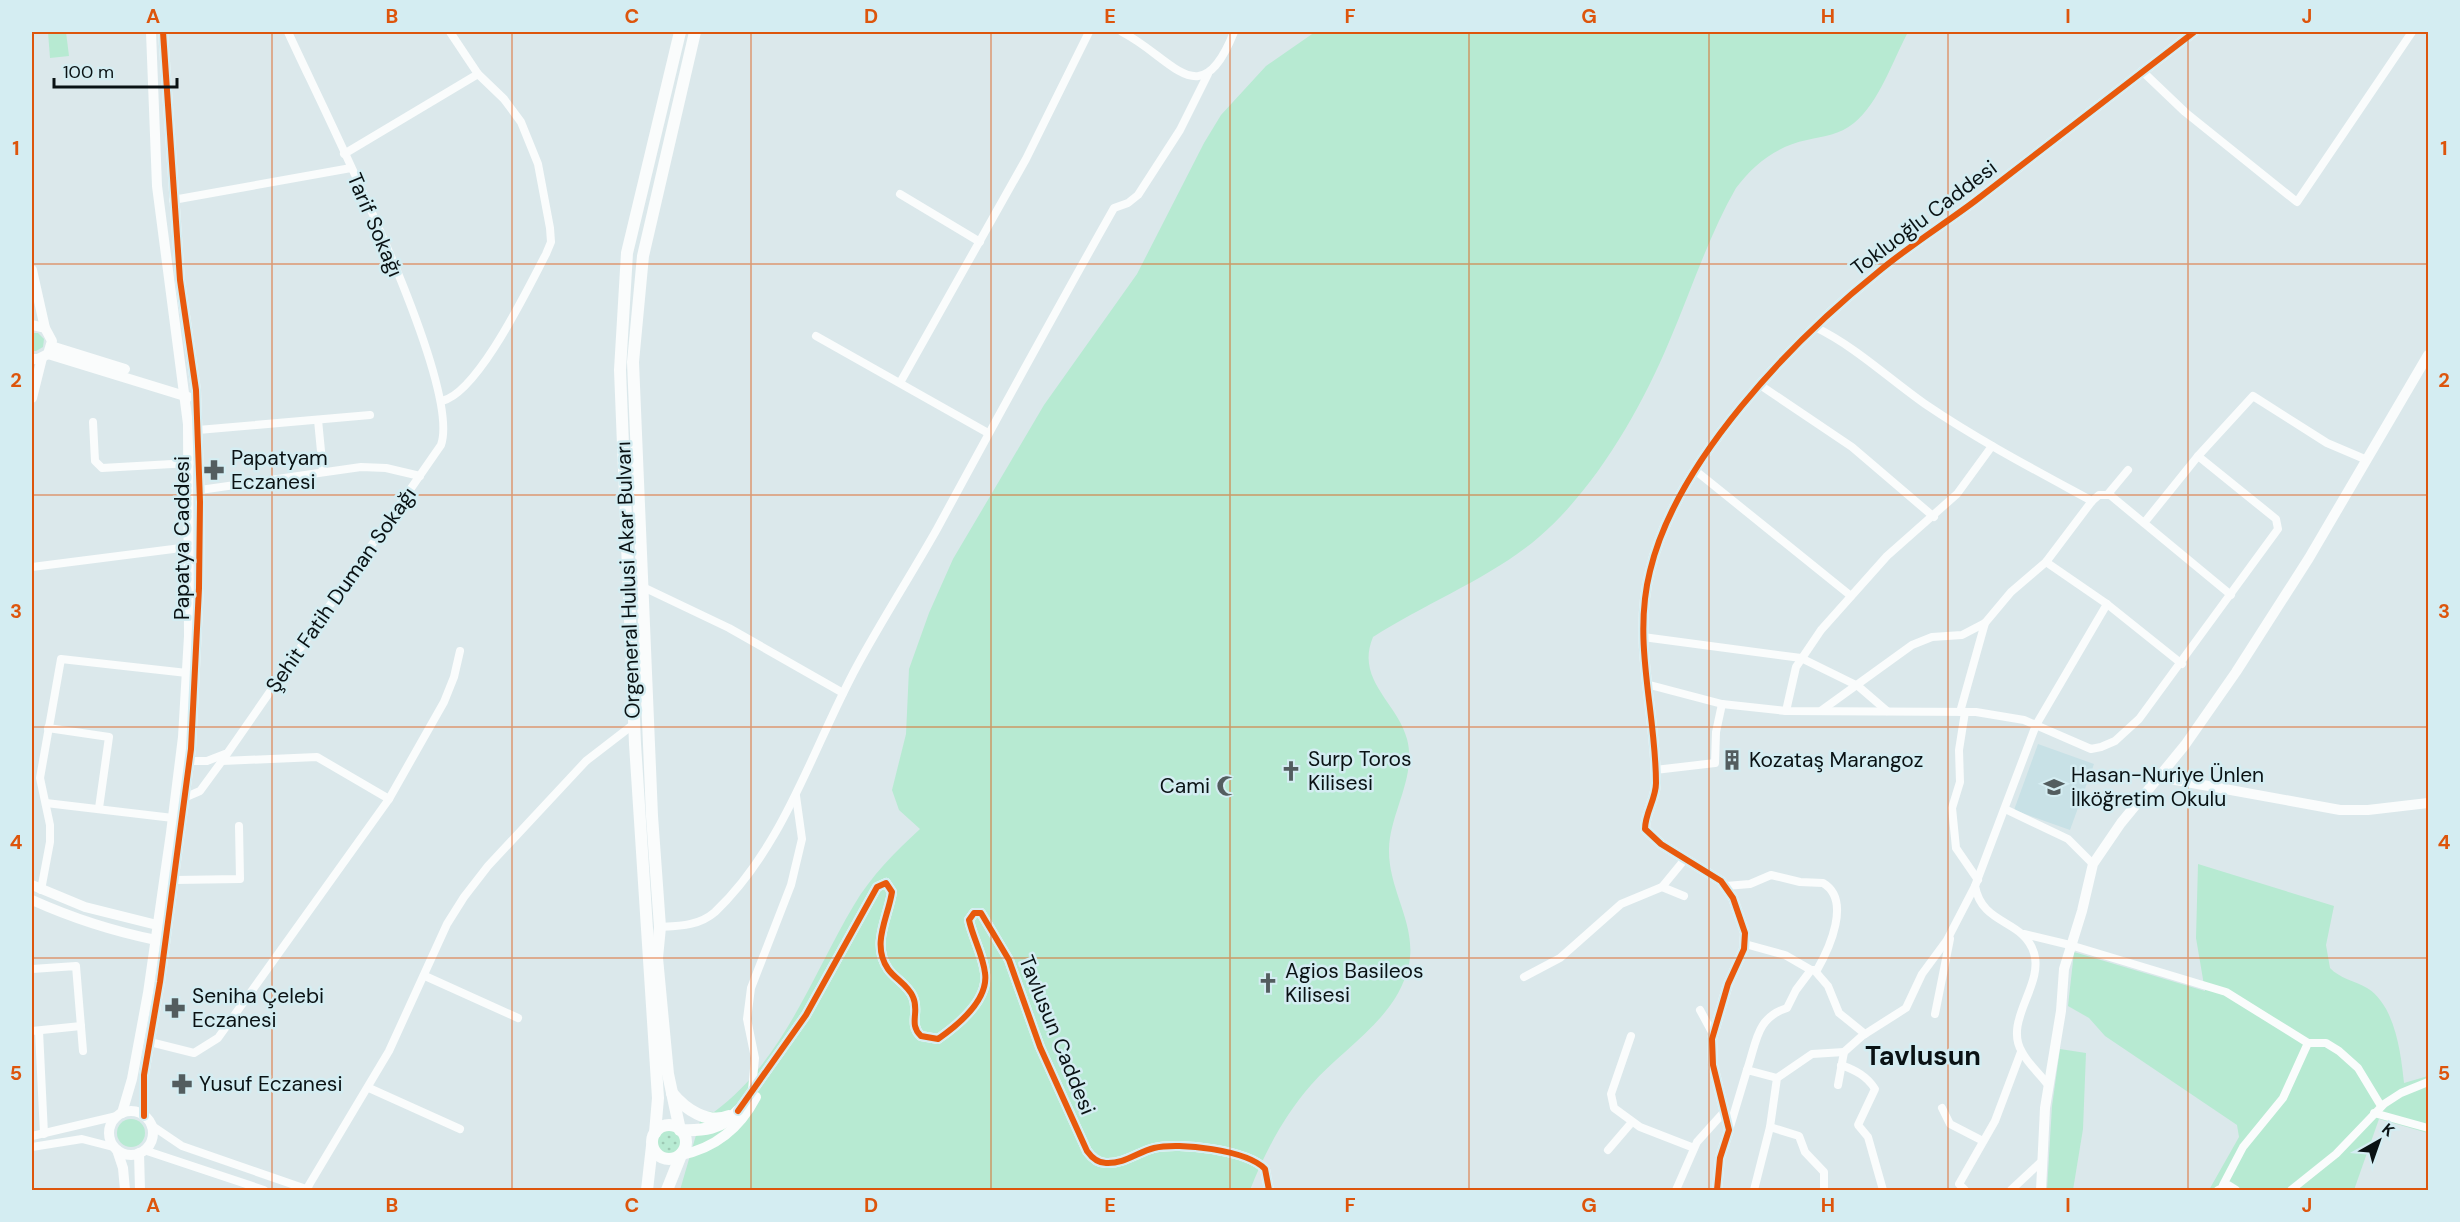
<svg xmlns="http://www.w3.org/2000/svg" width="2460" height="1222" viewBox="0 0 2460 1222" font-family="'DM Sans',sans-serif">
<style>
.built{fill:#c8e1e6}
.grass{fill:#b7ead2}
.park{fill:url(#park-dots)}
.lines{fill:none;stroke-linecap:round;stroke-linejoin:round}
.street{stroke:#fafcfc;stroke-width:8}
.secondary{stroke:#fafcfc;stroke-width:10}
.primary{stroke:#fafcfc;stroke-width:12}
.cycleway-casing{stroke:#d4edf2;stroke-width:10}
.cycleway{stroke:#e8590c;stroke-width:6}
.grid{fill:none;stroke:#dd550c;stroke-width:1.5;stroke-opacity:0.55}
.labels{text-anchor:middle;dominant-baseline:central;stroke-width:5;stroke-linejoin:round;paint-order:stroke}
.street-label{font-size:21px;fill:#0a1214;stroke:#d4edf2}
.poi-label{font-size:21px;fill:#0a1214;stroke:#d4edf2;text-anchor:start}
.district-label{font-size:27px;font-weight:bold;fill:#0a1214;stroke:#d4edf2}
.neatline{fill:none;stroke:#dd550c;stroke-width:2}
.grid-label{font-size:20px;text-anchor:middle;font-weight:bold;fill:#dd550c}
</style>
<defs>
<pattern id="park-dots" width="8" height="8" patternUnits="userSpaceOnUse" patternTransform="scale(1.5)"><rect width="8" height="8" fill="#b7ead2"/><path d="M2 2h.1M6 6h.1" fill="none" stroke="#9cc8b3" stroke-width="1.8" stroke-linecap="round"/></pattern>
</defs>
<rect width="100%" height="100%" fill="#dbe8eb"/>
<polygon class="built" points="2038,744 2094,764 2070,830 2014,810"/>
<g class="grass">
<polygon points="48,32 66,32 69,56 50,58"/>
<path d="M1315,32H1908C1893,60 1879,103 1854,123C1839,135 1825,136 1807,140C1777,146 1754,164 1736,188C1708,237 1691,291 1669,342C1641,409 1595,489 1539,537C1493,577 1426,603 1373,637C1355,680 1397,702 1407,739C1417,777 1390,812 1389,849C1388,890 1417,924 1409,964C1398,1018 1345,1046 1311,1085C1284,1116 1265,1152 1250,1190H680L703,1111L714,1112C784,1060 811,977 854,905C871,876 895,852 920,829L899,810L892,790L906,734L909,669L929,613L953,559L1044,405L1137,274L1204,143L1221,115L1266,66Z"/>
<polygon points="32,333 38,333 44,339 43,347 36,351 32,351"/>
<path d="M2198,864L2334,906L2326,945L2330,968C2339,978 2355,981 2367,988C2395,1005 2401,1053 2404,1083L2428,1076V1133L2379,1119L2354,1190H2209L2239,1137L2237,1125L2105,1036L2089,1018L2068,1006L2074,952L2205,991L2196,938Z"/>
<polygon points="2060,1049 2086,1053 2083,1129 2073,1190 2047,1190 2052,1106"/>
<circle cx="131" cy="1133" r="14"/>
</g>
<circle class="park" cx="670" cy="1143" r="14"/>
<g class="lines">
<g class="street">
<path d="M1122,32C1173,58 1200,117 1234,32"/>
<polyline points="2142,71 2185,112 2297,202 2412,32"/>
<polyline points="344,154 478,74"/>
<polyline points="900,194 980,242"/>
<polyline points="173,200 351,168"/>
<path d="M1815,327C1856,347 1888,378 1925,404C1978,440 2035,470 2092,501"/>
<polyline points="816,336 988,433"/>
<polyline points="901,381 1026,159 1089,32"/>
<polyline points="1760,385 1852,447 1934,517"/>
<path d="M442,401C478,393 528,288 546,254L551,242L550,228L538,164L521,122L504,99L478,74L450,32"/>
<polyline points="318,420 323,472"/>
<polyline points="93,422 95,461 102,468 190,463"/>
<polyline points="198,430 370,415"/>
<polyline points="1696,471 1851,596"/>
<polyline points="200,490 361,467 386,468 420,476"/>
<polyline points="2108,494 2128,470"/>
<polyline points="2144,523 2198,456 2253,396 2327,443 2367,460"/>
<polyline points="2046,562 2107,604 2182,664"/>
<polyline points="32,567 189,547"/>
<polyline points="643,587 729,628 843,693"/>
<polyline points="1643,637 1801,658 1858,686 1887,711"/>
<polyline points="1646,684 1722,704 1786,711 1976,712 2024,720 2091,749 2101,747 2115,741 2139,719 2278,529 2276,519 2198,456"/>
<polyline points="1822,710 1912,645 1932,637 1962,635 1985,623 2011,592 2046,562 2092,501 2099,495 2110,495 2231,595"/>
<polyline points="1786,711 1796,667 1821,630 1887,556 1957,494 1992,446"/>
<polyline points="1960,712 1985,623"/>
<polyline points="1965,712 1959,750 1960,782 1952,808 1956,848 1978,880"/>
<polyline points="48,728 109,737 99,808"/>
<polyline points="190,761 207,761 225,754"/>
<polyline points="222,761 317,757 389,799"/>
<polyline points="1655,770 1715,763 1716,732 1722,704"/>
<path d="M186,797L200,791L222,761L441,445C463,382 320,103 288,32"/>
<polyline points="46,803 173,818"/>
<polyline points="2005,809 2068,839 2093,864"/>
<polyline points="175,880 240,879 239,826"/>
<path d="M1726,886L1750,884L1771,875L1800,882L1823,883C1852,900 1829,949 1817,970H1811L1796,990L1787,1008C1756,1018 1757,1041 1747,1070"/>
<polyline points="1662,887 1685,859"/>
<polyline points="41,890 50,842 50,825 40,778 61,659 187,673"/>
<path d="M660,927C679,926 699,926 715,912C785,845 812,749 857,666C882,620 911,575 937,529C995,422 1054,314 1114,208L1128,203L1138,195L1180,130L1208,74"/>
<polyline points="2024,934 2070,945 2226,992 2308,1043 2326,1043 2339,1051 2358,1068 2381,1106"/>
<polyline points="1745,944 1785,955 1811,970"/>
<polyline points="32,969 76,966 83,1051"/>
<polyline points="1815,971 1828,986 1839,1013 1865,1034"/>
<polyline points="425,976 518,1018"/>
<polyline points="1524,977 1560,958 1621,904 1662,887 1684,896"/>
<polyline points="1700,1010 1713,1034"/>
<polyline points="1935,1014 1950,939"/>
<polyline points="32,1031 81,1026"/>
<polyline points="39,1031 44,1134"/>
<polyline points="1631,1036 1611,1094 1614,1108 1640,1127 1694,1148"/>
<polyline points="150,1042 194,1053 218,1038 389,799 444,702 454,677 460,651"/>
<path d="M1841,1065C1855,1070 1867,1076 1875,1089L1858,1125L1868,1137L1883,1190"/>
<polyline points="1838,1085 1844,1052 1862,1036 1906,1008 1922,974 1947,940 1975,886"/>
<path d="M2048,1085C2040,1074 2028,1064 2022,1052C2003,1021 2044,985 2034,953C2024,919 1982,926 1975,886L2036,725L2107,604"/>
<polyline points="369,1088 460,1129"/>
<polyline points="752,1090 755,1058 747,1019 751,988 791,885 802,839 796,796"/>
<polyline points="1942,1108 1950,1124 1983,1141"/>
<polyline points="2374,1113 2428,1128"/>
<polyline points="151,1125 182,1146 309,1190"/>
<polyline points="1770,1127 1799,1136 1805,1152 1824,1172 1824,1190"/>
<polyline points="1729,1130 1747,1070 1777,1078"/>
<polyline points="32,1136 117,1116"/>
<polyline points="32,1147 82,1139 113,1147"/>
<polyline points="144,1150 264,1190"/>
<polyline points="1608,1150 1632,1122"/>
<polyline points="2223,1185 2243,1147 2283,1098 2308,1043"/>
<polyline points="306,1190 389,1051 447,924 464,897 488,866 586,761 634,724"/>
<polyline points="1676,1190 1697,1142 1724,1112"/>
<polyline points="1754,1190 1770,1127 1777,1078 1812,1054 1844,1052"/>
<polyline points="1965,1190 1959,1184 1995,1121 2021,1052"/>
<polyline points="2011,1190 2041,1162"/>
<polyline points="2218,1190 2228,1185 2236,1190"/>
<polyline points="2291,1190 2336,1154 2384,1104 2401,1093 2428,1082"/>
</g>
<g class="secondary">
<polyline points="32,270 45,328"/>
<polyline points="32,325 45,328 52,341 48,354 38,359 32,359"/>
<polyline points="51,346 125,369"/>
<polyline points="48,354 188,397"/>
<polyline points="32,398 42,358"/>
<polyline points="2159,777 2340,810 2368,810 2428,803"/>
<polyline points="32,885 85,907 157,925"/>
<path d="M32,900C72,918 112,931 156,940"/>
<path d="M738,1111L806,1015L877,887L886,883L892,892C888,918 871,944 888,969C895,979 908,985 913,997C920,1012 908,1024 921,1036L938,1039C958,1025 989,1000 985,973C983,955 973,938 969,920L974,913H981L1009,960L1040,1047L1087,1151C1092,1158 1098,1163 1106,1163C1124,1164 1138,1152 1154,1148C1179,1142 1247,1150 1265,1169L1269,1190"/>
<circle cx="131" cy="1133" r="22"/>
<polyline points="122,1113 132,1079 148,993 171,833 183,737 189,636 188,424 157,186 151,32"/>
<polyline points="144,1116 144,1075 160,982 191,749 199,588 200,502 196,390 180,280 163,32"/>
<polyline points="117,1150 123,1168 125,1190"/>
<polyline points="139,1153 140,1190"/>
<path d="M681,1155C715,1148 740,1128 756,1097"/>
<path d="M1717,1190L1720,1158L1729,1130L1713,1065L1712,1039L1728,984L1744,949L1745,933L1733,898L1721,881L1661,844L1645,829C1645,813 1656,799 1656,783C1656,712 1632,642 1650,571C1676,461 1792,341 1878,272C1909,246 1943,225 1975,201C2048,144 2121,88 2194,32"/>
<polyline points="2041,1190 2045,1108 2061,1011 2064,969 2082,911 2093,864 2121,823 2185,745 2236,672 2309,558 2428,355"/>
</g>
<g class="primary">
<path d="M695,32L643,256L633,362L652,816L660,927L657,958L668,1074L680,1130C702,1131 723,1129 738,1111"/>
<path d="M672,1093C685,1109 708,1125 729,1116"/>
<circle cx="669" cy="1142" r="17"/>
<polyline points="655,1133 658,1098 635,744 620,370 627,253 680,32"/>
<polyline points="647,1190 652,1146"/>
<polyline points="667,1190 681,1155"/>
</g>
<g class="cycleway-casing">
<g id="cycleway">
<path d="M738,1111L806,1015L877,887L886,883L892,892C888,918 871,944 888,969C895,979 908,985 913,997C920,1012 908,1024 921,1036L938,1039C958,1025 989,1000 985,973C983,955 973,938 969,920L974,913H981L1009,960L1040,1047L1087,1151C1092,1158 1098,1163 1106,1163C1124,1164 1138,1152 1154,1148C1179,1142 1247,1150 1265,1169L1269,1190"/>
<polyline points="144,1116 144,1075 160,982 191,749 199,588 200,502 196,390 180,280 163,32"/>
<path d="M1717,1190L1720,1158L1729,1130L1713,1065L1712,1039L1728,984L1744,949L1745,933L1733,898L1721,881L1661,844L1645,829C1645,813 1656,799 1656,783C1656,712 1632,642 1650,571C1676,461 1792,341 1878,272C1909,246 1943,225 1975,201C2048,144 2121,88 2194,32"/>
</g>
</g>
<use href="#cycleway" class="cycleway"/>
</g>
<path class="grid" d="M272,32V1190M512,32V1190M751,32V1190M991,32V1190M1230,32V1190M1469,32V1190M1709,32V1190M1948,32V1190M2188,32V1190M32,264H2428M32,495H2428M32,727H2428M32,958H2428"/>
<defs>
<g id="pharmacy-bare" transform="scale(1.62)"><path d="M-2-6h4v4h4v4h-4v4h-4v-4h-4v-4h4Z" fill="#535d5f" stroke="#d4edf2" stroke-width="2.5" paint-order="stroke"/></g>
<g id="building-bare" transform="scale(1.62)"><path d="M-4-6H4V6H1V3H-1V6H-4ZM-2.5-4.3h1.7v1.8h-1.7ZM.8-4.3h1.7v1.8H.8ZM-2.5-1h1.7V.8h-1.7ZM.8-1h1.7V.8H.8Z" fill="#535d5f" stroke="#d4edf2" stroke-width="2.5" paint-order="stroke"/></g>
<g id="church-bare" transform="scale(1.62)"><path d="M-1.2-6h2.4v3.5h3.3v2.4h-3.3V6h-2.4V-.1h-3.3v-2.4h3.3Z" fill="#535d5f" stroke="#d4edf2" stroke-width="2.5" paint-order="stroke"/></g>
<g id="mosque-bare" transform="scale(1.62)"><path d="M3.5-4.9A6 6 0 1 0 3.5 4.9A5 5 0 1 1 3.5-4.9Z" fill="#535d5f" stroke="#d4edf2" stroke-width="2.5" paint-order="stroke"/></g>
<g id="school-bare" transform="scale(1.62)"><path d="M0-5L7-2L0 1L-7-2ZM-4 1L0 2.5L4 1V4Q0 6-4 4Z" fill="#535d5f" stroke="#d4edf2" stroke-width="2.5" paint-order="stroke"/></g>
</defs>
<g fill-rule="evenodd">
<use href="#pharmacy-bare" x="214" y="470"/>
<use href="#building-bare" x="1732" y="760"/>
<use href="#church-bare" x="1291" y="771"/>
<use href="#mosque-bare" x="1227" y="786"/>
<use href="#school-bare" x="2054" y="787"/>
<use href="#church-bare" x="1268" y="983"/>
<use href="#pharmacy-bare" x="175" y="1008"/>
<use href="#pharmacy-bare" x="182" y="1084"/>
</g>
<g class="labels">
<g class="street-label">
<text transform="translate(1924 218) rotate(-37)">Tokluoğlu Caddesi</text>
<text transform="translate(375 225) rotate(67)">Tarif Sokağı</text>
<text transform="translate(182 538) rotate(-90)">Papatya Caddesi</text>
<text transform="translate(628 580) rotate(-92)">Orgeneral Hulusi Akar Bulvarı</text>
<text transform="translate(341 590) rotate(-55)">Şehit Fatih Duman Sokağı</text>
<text transform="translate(1057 1035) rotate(68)">Tavlusun Caddesi</text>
</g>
<g class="poi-label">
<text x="231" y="458">Papatyam<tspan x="231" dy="24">Eczanesi</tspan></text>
<text x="1308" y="759">Surp Toros<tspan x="1308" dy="24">Kilisesi</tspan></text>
<text x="1749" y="760">Kozataş Marangoz</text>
<text x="2071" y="775">Hasan-Nuriye Ünlen<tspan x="2071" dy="24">İlköğretim Okulu</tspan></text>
<text x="1210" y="786" text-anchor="end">Cami</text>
<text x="1285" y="971">Agios Basileos<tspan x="1285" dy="24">Kilisesi</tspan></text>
<text x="192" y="996">Seniha Çelebi<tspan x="192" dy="24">Eczanesi</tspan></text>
<text x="199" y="1084">Yusuf Eczanesi</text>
</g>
<g class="district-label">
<text x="1923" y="1055">Tavlusun</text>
</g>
</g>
<rect width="2460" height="1222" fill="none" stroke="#d4edf2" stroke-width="66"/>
<g transform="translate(2379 1141) rotate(40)" stroke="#d4edf2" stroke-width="4.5" paint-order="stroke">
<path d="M0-4.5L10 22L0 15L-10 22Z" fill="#0a1214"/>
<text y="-9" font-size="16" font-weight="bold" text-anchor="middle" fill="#0a1214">K</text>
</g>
<path d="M54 78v9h123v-9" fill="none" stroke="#0a1214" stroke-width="3"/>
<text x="63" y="78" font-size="18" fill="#0a1214" stroke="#d4edf2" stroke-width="4.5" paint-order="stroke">100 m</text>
<rect x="33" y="33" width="2394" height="1156" class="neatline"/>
<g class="grid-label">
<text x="153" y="23">A</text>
<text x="392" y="23">B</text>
<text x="632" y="23">C</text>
<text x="871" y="23">D</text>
<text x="1110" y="23">E</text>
<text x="1350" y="23">F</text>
<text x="1589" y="23">G</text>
<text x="1828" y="23">H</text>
<text x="2068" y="23">I</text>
<text x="2307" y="23">J</text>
<text x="16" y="155">1</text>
<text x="2444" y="155">1</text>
<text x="16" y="387">2</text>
<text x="2444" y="387">2</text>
<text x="16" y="618">3</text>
<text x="2444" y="618">3</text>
<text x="16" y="849">4</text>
<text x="2444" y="849">4</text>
<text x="16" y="1080">5</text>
<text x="2444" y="1080">5</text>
<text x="153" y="1212">A</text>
<text x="392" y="1212">B</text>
<text x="632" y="1212">C</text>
<text x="871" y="1212">D</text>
<text x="1110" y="1212">E</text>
<text x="1350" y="1212">F</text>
<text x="1589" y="1212">G</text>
<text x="1828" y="1212">H</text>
<text x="2068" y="1212">I</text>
<text x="2307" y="1212">J</text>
</g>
</svg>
